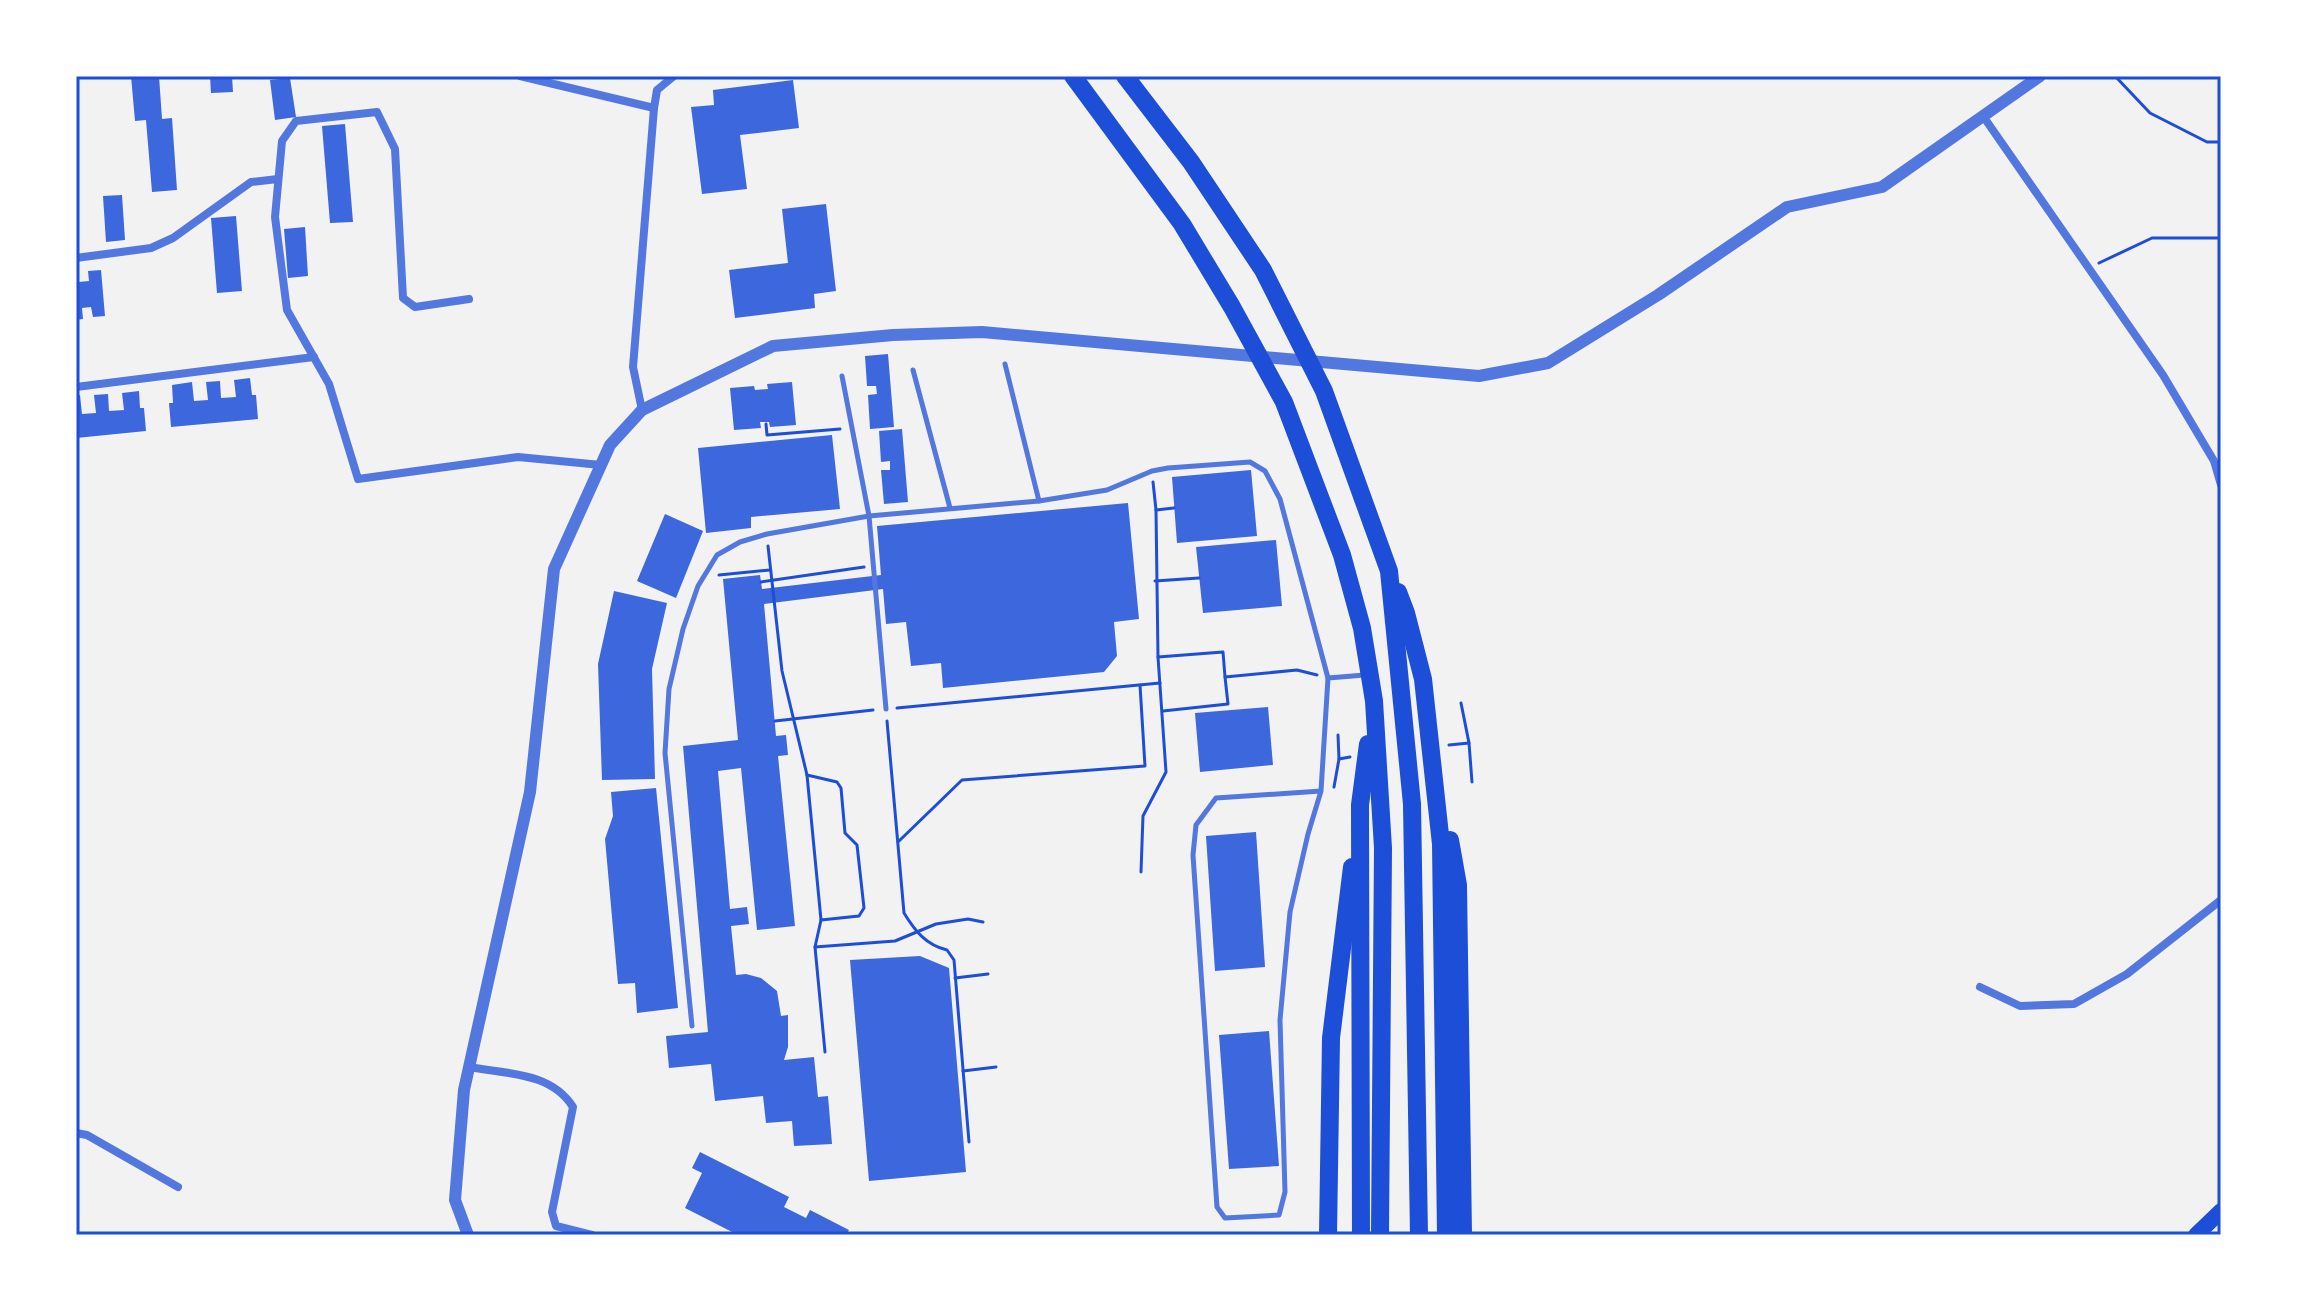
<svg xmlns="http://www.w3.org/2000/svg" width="2297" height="1311" viewBox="0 0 2297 1311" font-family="Cabin,sans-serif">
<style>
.building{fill:#3d67dc}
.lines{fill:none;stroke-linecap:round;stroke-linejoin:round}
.path{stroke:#1d4ed8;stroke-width:3}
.service{stroke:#5277de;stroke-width:5}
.minor{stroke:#5277de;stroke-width:8}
.tertiary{stroke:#5277de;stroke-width:12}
.primary{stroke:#1d4ed8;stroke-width:16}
.trunk{stroke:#1d4ed8;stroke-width:18}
.neatline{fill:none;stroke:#1d4ed8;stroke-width:3}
</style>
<rect width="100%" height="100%" fill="#f2f2f2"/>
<g class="building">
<polygon points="131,76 159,76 162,119 172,118 177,190 152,192 146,120 135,121"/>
<polygon points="210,76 232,76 233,92 211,93"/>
<polygon points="290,78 296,117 275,120 270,80"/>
<polygon points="793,80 799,128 740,135 747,189 702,194 691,107 714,105 713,90"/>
<polygon points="345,124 353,222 330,223 322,126"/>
<polygon points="122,195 125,240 106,242 103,196"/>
<polygon points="826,204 836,291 814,294 815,308 735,318 729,270 788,263 782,209"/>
<polygon points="236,216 242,291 217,293 211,218"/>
<polygon points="305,227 308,276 288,278 284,229"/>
<polygon points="76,268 78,268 79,282 89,281 88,271 101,270 105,316 93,317 91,307 82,308 83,319 76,320"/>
<polygon points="888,354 894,427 870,429 868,395 877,394 876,386 867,386 865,356"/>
<polygon points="250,378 252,395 256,395 258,419 171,427 169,403 173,403 172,385 192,382 194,401 208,400 206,382 220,381 221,398 236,397 234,380"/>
<polygon points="792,382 796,425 770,427 769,422 760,422 761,428 734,430 730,388 754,386 755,390 768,389 767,384"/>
<polygon points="139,391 140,408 144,408 146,431 76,438 76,396 80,395 82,414 96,413 94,395 108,394 109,411 124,410 122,393"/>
<polygon points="902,429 908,502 884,504 881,470 890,470 890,461 881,462 879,431"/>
<polygon points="832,435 840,509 751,517 751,528 706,533 698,448"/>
<polygon points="1251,470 1257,536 1177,543 1172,477"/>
<polygon points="1128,503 1139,619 1114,622 1117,656 1104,672 943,688 941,663 911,666 906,622 886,624 883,589 764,604 776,736 786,735 788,755 778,756 795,926 757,930 741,768 718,771 730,909 747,907 749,924 731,926 736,975 746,974 761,978 777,991 781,1016 788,1015 788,1047 784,1060 814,1057 818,1097 828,1096 832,1144 794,1146 792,1121 766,1123 763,1096 715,1101 711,1064 669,1068 666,1036 708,1032 683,746 738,740 723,579 760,575 762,589 881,575 877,526"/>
<polygon points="665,514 703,531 676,598 637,581"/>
<polygon points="1276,540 1282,606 1203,613 1196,547"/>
<polygon points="614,591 667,603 652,669 655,779 602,780 598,664"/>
<polygon points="1268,707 1273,765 1200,772 1195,713"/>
<polygon points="656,788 678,1008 637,1013 635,983 618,984 605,839 613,816 611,792"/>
<polygon points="1256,832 1265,967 1215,971 1206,836"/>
<polygon points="920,956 949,968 966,1172 869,1181 850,960"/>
<polygon points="1269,1031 1279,1166 1229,1169 1219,1035"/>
<polygon points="700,1152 789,1197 784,1207 806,1218 810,1210 849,1230 846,1235 738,1235 685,1208 702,1173 692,1168"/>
</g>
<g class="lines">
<g class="path">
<polyline points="2115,76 2150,113 2207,142 2221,142"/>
<polyline points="2099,263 2152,238 2221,238"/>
<polyline points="766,424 767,435 840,429"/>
<polyline points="1156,510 1174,508"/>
<polyline points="768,546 782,671 807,775 821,920 815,947 825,1052"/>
<polyline points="719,575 770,570"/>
<polyline points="1155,581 1199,578"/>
<polyline points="761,582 864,567"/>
<polyline points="1158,657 1223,652 1225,677 1297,670 1317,675"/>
<polyline points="1461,703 1469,743 1472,782"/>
<polyline points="897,708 1160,683"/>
<polyline points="1163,711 1228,704 1225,677"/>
<polyline points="775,721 873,710"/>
<path d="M887,721L904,913C915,931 926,945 947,950L954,960L969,1142"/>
<polyline points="1449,745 1469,743"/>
<polyline points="1339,759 1350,757"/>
<polyline points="807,775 837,782 841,788 845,833 857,845 864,908 859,916 821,920"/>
<polyline points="1334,787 1339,759 1338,735"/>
<polyline points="899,841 962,780 1145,766 1140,685"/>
<polyline points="1141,872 1143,816 1166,772 1158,657 1156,510 1153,482"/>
<polyline points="815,947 895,941 936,924 968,919 983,922"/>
<polyline points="955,978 988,974"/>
<polyline points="963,1071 996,1067"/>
</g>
<g class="service">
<polyline points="1005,364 1039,501"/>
<polyline points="913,370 950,508"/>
<polyline points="842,376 869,516 886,709"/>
<polyline points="1321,791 1216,798 1196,825 1193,855 1217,1207 1225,1218 1279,1215 1285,1192 1280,1020 1290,912 1308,834 1321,791 1328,678 1365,675"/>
<polyline points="692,1026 665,753 669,689 683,629 698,586 717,555 740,542 767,534 869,516 1039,501 1107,490 1152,471 1168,468 1250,462 1265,471 1280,499 1328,678"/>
</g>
<g class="minor">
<polyline points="520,76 654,108"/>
<polyline points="1983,116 2163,375 2214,461 2221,485"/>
<polyline points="76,258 151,248 173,238 251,182 278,179"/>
<polyline points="469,299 415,307 403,298 395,149 377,112 296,121 282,141 275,217 287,310 329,384 358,479 518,457 601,465"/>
<polyline points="76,387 314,357"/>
<polyline points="642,410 633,367 654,108 657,90 674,76"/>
<polyline points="1980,987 2020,1006 2074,1004 2127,974 2221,900"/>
<path d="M469,1067C507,1074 551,1072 573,1107L552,1212L556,1226L592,1235"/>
<polyline points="76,1133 87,1135 178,1187"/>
</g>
<polyline class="tertiary" points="468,1235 455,1200 464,1090 530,792 554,569 610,445 642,410 773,346 893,335 982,332 1479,376 1548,363 1658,295 1787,207 1882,187 2040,76"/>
<polyline class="primary" points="2196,1235 2221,1211"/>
<g class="trunk">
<polyline points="1073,76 1182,224 1232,307 1284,402 1342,555 1362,628 1374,701 1383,848 1380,1235"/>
<polyline points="1125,76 1191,162 1263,270 1324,391 1389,571 1412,804 1419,1235"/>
<polyline points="1398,592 1406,613 1423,679 1441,844 1446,1235"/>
<polyline points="1450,840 1458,885 1463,1235"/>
<polyline points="1328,1235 1331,1038 1352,867"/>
<polyline points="1361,1235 1360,805 1368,744"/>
</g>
</g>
<rect width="2297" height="1311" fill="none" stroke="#ffffff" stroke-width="156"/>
<rect x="78" y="78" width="2141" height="1155" class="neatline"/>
</svg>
